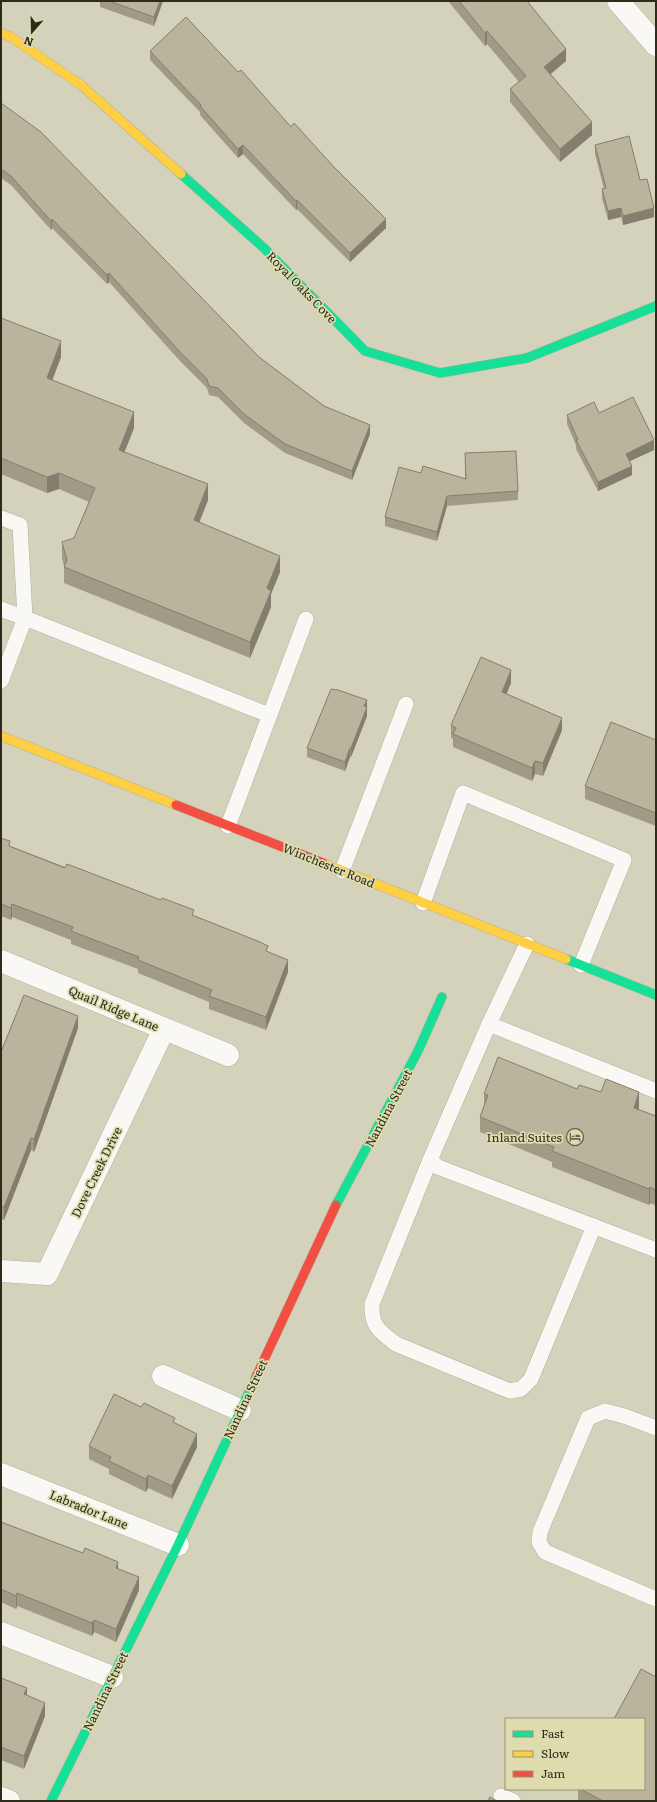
<svg xmlns="http://www.w3.org/2000/svg" width="657" height="1802" viewBox="0 0 657 1802" font-family="Literata,serif">
<style>
.lines{fill:none;stroke-linecap:round;stroke-linejoin:round}
.lane-casing{stroke:#b2b09d;stroke-width:16}
.street-casing{stroke:#b2b09d;stroke-width:23}
.fast-casing{stroke:#b2b09d;stroke-width:10}
.slow-casing{stroke:#b2b09d;stroke-width:10}
.jam-casing{stroke:#b2b09d;stroke-width:10}
.lane{stroke:#f9f8f5;stroke-width:15}
.street{stroke:#f9f8f5;stroke-width:22}
.fast{stroke:#16e098;stroke-width:9}
.slow{stroke:#ffcf43;stroke-width:9}
.jam{stroke:#f24e42;stroke-width:9}
.wall{fill:#a19b86}
.shaded-wall{fill:#837e6d}
.building{fill:#bbb49c;stroke:#837e6d}
.labels{text-anchor:middle;dominant-baseline:central;stroke-width:3.5;stroke-linejoin:round;paint-order:stroke}
.street-label{font-size:12px;fill:#2d2c1b;stroke:#dedbaf}
.poi-label{font-size:12px;fill:#2d2c1b;stroke:#dedbaf;text-anchor:end}
</style>
<rect width="100%" height="100%" fill="#d4d2ba"/>
<g class="lines">
<g class="lane-casing">
<g id="lane">
<polyline points="1,518 20,525 25,618 1,609"/>
<polyline points="1,681 25,618 269,715"/>
<polyline points="228,826 306,619"/>
<polyline points="342,871 406,704"/>
<polyline points="423,903 463,793 624,860 581,965"/>
<polyline points="527,944 489,1024 430,1160 438,1167 656,1250"/>
<polyline points="489,1024 656,1091"/>
<path d="M430,1160L372,1304C371,1326 379,1331 396,1344L510,1391L521,1389L531,1379L594,1226"/>
<polyline points="656,1428 624,1416 605,1411 588,1418 540,1532 539,1542 545,1552 656,1599"/>
<polyline points="501,1796 513,1801"/>
</g>
</g>
<g class="street-casing">
<g id="street">
<polyline points="618,1 656,45"/>
<polyline points="1,961 228,1055"/>
<polyline points="1,1271 47,1274 164,1029"/>
<polyline points="163,1376 240,1410"/>
<polyline points="1,1474 178,1545"/>
<polyline points="1,1633 112,1677"/>
<polyline points="1,1798 9,1801"/>
</g>
</g>
<g class="fast-casing">
<g id="fast">
<polyline points="181,174 264,248 365,351 440,373 527,358 656,306"/>
<polyline points="566,959 656,995"/>
<polyline points="336,1205 418,1051 442,997"/>
<polyline points="51,1801 178,1545 256,1377"/>
</g>
</g>
<g class="slow-casing">
<g id="slow">
<polyline points="1,33 11,37 81,85 181,174"/>
<polyline points="1,736 176,805"/>
<polyline points="323,863 566,959"/>
</g>
</g>
<g class="jam-casing">
<g id="jam">
<polyline points="176,805 323,863"/>
<polyline points="256,1377 336,1205"/>
</g>
</g>
<use href="#lane" class="lane"/>
<use href="#street" class="street"/>
<use href="#fast" class="fast"/>
<use href="#slow" class="slow"/>
<use href="#jam" class="jam"/>
</g>
<g class="wall">
<polygon points="99,1 163,1 154,26 100,7 100,1"/>
<polygon points="448,1 527,1 566,61 551,74 592,135 560,162 510,102 510,89 519,82 487,44 485,46"/>
<polygon points="150,51 238,72 291,127 386,228 350,262 297,209 296,210 243,154 238,158 200,115 200,112 150,60"/>
<polygon points="1,103 259,357 324,406 370,434 352,480 285,453 244,423 218,397 209,395 207,388 180,361 109,282 107,284 52,228 51,230 11,185 1,178"/>
<polygon points="595,145 640,180 654,217 623,225 621,217 608,220 602,198 602,189 604,189 595,154"/>
<polygon points="1,318 61,357 52,380 134,428 124,452 208,500 199,522 280,572 271,594 271,607 250,658 64,583 64,566 62,558 62,542 74,538 89,502 59,489 47,493 1,474"/>
<polygon points="599,413 654,450 629,461 632,475 598,491 576,449 576,445 567,424 567,415"/>
<polygon points="465,453 518,491 518,500 447,506 437,541 385,526 385,517 421,473 465,479"/>
<polygon points="511,683 506,694 562,730 543,776 535,774 532,781 453,747 453,739 451,738 451,725"/>
<polygon points="367,700 367,716 351,757 350,757 345,771 307,757 307,748"/>
<polygon points="656,740 656,826 585,799 585,786"/>
<polygon points="1,838 10,846 194,916 268,952 288,972 266,1030 209,1009 209,1002 138,973 138,969 71,944 71,940 12,917 11,920 1,916"/>
<polygon points="78,1028 34,1152 31,1150 4,1220 1,1219 1,1052"/>
<polygon points="577,1089 639,1108 639,1110 656,1116 656,1204 655,1205 650,1203 649,1205 552,1167 552,1162 480,1132 480,1117 484,1107 484,1094"/>
<polygon points="175,1423 197,1447 172,1499 148,1488 146,1492 109,1474 109,1469 89,1459 89,1446"/>
<polygon points="1,1522 118,1569 139,1590 116,1642 94,1632 92,1636 17,1606 16,1609 1,1602"/>
<polygon points="1,1678 27,1695 45,1716 24,1769 1,1760"/>
<polygon points="578,1789 644,1789 656,1801 578,1801"/>
</g>
<g class="shaded-wall">
<polygon points="160,1 163,1 154,26 154,17"/>
<polygon points="487,31 487,44 485,46 485,33"/>
<polygon points="566,49 566,61 544,79 544,67"/>
<polygon points="592,122 592,135 560,162 560,149"/>
<polygon points="243,145 243,154 238,158 238,149"/>
<polygon points="297,200 297,209 296,210 296,201"/>
<polygon points="621,208 621,217 608,220 608,211"/>
<polygon points="654,208 654,217 623,225 623,216"/>
<polygon points="52,219 52,228 51,230 51,221"/>
<polygon points="386,219 386,228 350,262 350,253"/>
<polygon points="109,273 109,282 107,284 107,275"/>
<polygon points="61,341 61,357 47,394 47,378"/>
<polygon points="134,412 134,428 119,466 119,450"/>
<polygon points="370,425 370,434 352,480 352,471"/>
<polygon points="654,440 654,450 626,463 626,454"/>
<polygon points="632,466 632,475 598,491 598,482"/>
<polygon points="59,473 59,489 47,493 47,477"/>
<polygon points="208,484 208,500 194,536 194,520"/>
<polygon points="447,496 447,506 437,541 437,532"/>
<polygon points="280,556 280,572 271,594 271,607 250,658 250,642 267,588"/>
<polygon points="511,670 511,683 502,705 502,692"/>
<polygon points="367,700 367,716 351,757 351,748 364,706"/>
<polygon points="562,718 562,730 543,776 543,763"/>
<polygon points="350,748 350,757 345,771 345,762"/>
<polygon points="535,761 535,774 532,781 532,768"/>
<polygon points="12,904 12,917 11,920 11,908"/>
<polygon points="288,960 288,972 266,1030 266,1017"/>
<polygon points="78,1016 78,1028 34,1152 34,1139"/>
<polygon points="639,1092 639,1108 634,1124 634,1108"/>
<polygon points="31,1138 31,1150 4,1220 4,1207"/>
<polygon points="650,1187 650,1203 649,1205 649,1189"/>
<polygon points="656,1188 656,1204 655,1205 655,1190"/>
<polygon points="197,1434 197,1447 172,1499 172,1486"/>
<polygon points="148,1475 148,1488 146,1492 146,1479"/>
<polygon points="118,1562 118,1575 116,1568"/>
<polygon points="139,1577 139,1590 116,1642 116,1629"/>
<polygon points="17,1593 17,1606 16,1609 16,1596"/>
<polygon points="94,1620 94,1632 92,1636 92,1623"/>
<polygon points="27,1688 27,1701 24,1694"/>
<polygon points="45,1703 45,1716 24,1769 24,1756"/>
</g>
<g class="building">
<polygon points="109,1 160,1 154,17"/>
<polygon points="459,1 527,1 566,49 544,67 592,122 560,149 510,89 526,76 487,31 485,33"/>
<polygon points="186,17 238,72 241,70 291,127 294,123 333,166 386,219 350,253 297,200 296,201 243,145 238,149 200,106 201,105 150,51"/>
<polygon points="1,103 41,132 259,357 324,406 370,425 352,471 285,444 244,414 218,388 209,386 207,379 180,352 109,273 107,275 52,219 51,221 11,176 1,169"/>
<polygon points="629,136 640,180 647,179 654,208 623,216 621,208 608,211 602,189 606,188 595,145"/>
<polygon points="1,318 61,341 47,378 134,412 119,450 208,484 194,520 280,556 267,588 271,591 250,642 64,567 67,560 62,542 74,538 95,488 59,473 47,477 1,458"/>
<polygon points="633,397 654,440 626,454 632,466 598,482 576,440 578,440 567,415 594,402 599,413"/>
<polygon points="516,451 518,491 447,496 437,532 385,517 399,467 421,473 423,466 466,479 465,453"/>
<polygon points="481,657 511,670 502,692 562,718 543,763 535,761 532,768 453,734 456,728 451,725"/>
<polygon points="331,689 338,690 367,700 364,706 367,707 351,748 350,748 345,762 307,748"/>
<polygon points="611,722 656,740 656,813 585,786"/>
<polygon points="1,838 10,841 9,846 65,868 67,864 161,900 162,898 194,910 192,915 260,942 268,946 266,951 288,960 266,1017 209,996 212,990 138,960 139,957 71,931 73,927 12,904 11,908 1,904"/>
<polygon points="24,995 78,1016 34,1139 31,1138 4,1207 1,1206 1,1052"/>
<polygon points="498,1057 577,1089 579,1085 601,1092 606,1079 639,1092 634,1108 656,1116 656,1188 655,1190 650,1187 649,1189 552,1151 554,1147 480,1117 488,1095 484,1094"/>
<polygon points="114,1394 141,1407 144,1403 175,1418 173,1422 197,1434 172,1486 148,1475 146,1479 109,1461 111,1457 89,1446"/>
<polygon points="1,1522 83,1553 85,1548 118,1562 116,1568 139,1577 116,1629 94,1620 92,1623 17,1593 16,1596 1,1589"/>
<polygon points="641,1669 656,1677 656,1801 603,1801 580,1789 644,1789 644,1719 614,1719"/>
<polygon points="1,1678 27,1688 24,1694 45,1703 24,1756 1,1747 1,1748"/>
<polygon points="490,1797 497,1801 488,1801"/>
</g>
<defs>
<g id="hotel-ring" transform="scale(0.9)"><circle r="9.5" fill="#dedbaf" stroke="#676653" stroke-width="1.5"/><path d="M-6-4.5h1.5V1H6V5H4.5V3h-9V5H-6ZM-4 0a1.8 1.8 0 1 1 3.6 0ZM.5 0V-2.5h3Q6-2.5 6 0Z" fill="#676653"/></g>
</defs>
<g fill-rule="evenodd">
<use href="#hotel-ring" x="575" y="1137"/>
</g>
<g class="labels">
<g class="street-label">
<text transform="translate(302 287) rotate(46)">Royal Oaks Cove</text>
<text transform="translate(329 865) rotate(22)">Winchester Road</text>
<text transform="translate(114 1008) rotate(23)">Quail Ridge Lane</text>
<text transform="translate(388 1108) rotate(-62)">Nandina Street</text>
<text transform="translate(96 1172) rotate(-64)">Dove Creek Drive</text>
<text transform="translate(245 1399) rotate(-65)">Nandina Street</text>
<text transform="translate(89 1509) rotate(22)">Labrador Lane</text>
<text transform="translate(105 1691) rotate(-64)">Nandina Street</text>
</g>
<g class="poi-label">
<text x="562" y="1137">Inland Suites</text>
</g>
</g>
<rect width="657" height="1802" fill="none" stroke="#2d2c1b" stroke-width="4"/>
<rect x="505" y="1718" width="140" height="72" fill="#dedbaf" stroke="#979574"/>
<rect x="513" y="1731" width="20" height="6" fill="#16e098" stroke="#979574"/>
<text x="541" y="1738" font-size="12" fill="#2d2c1b">Fast</text>
<rect x="513" y="1751" width="20" height="6" fill="#ffcf43" stroke="#979574"/>
<text x="541" y="1758" font-size="12" fill="#2d2c1b">Slow</text>
<rect x="513" y="1771" width="20" height="6" fill="#f24e42" stroke="#979574"/>
<text x="541" y="1778" font-size="12" fill="#2d2c1b">Jam</text>
<g transform="translate(32 32) rotate(200)" stroke="#dedbaf" stroke-width="3" paint-order="stroke">
<path d="M0-3L7 15L0 10L-7 15Z" fill="#2d2c1b"/>
<text y="-6" font-size="11" font-weight="bold" text-anchor="middle" fill="#2d2c1b">N</text>
</g>
</svg>
